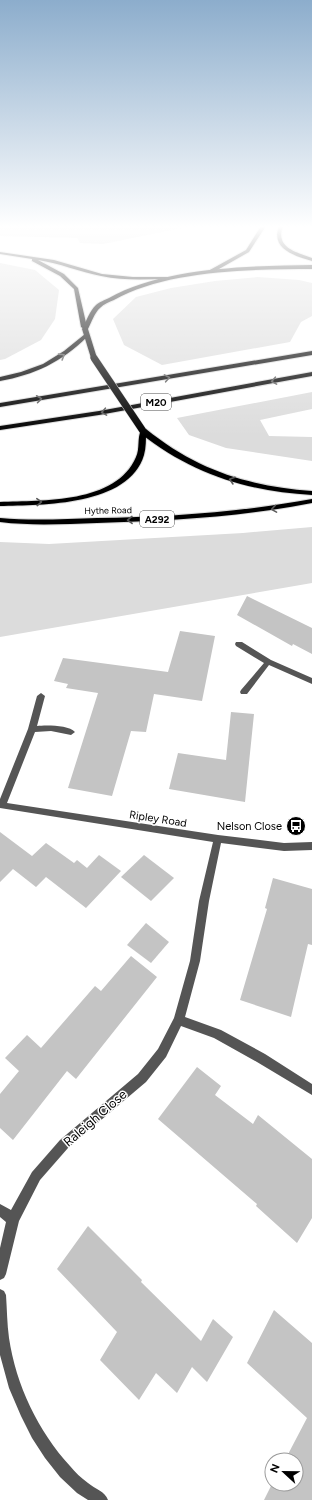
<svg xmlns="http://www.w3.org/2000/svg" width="312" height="1500" viewBox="0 0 312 1500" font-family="Figtree,sans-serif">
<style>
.green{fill:#dcdcdc}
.building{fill:#c4c4c4}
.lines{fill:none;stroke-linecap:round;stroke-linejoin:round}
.primary-casing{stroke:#dbdbdb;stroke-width:2}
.trunk-casing{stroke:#dbdbdb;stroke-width:2}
.motorway-casing{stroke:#dbdbdb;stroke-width:2}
.minor{fill:#555;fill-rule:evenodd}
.primary{fill:#000;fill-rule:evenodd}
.trunk{fill:#000;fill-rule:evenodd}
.motorway{fill:#000;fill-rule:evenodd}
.trunk-bridge-casing{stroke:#dbdbdb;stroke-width:8;stroke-linecap:butt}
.trunk-bridge{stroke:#000;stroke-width:7}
.oneway{stroke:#595959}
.labels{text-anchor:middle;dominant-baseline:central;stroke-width:3;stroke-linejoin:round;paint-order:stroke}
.far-street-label{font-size:9px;fill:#000;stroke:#fff}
.shield{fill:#fff;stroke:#4c4c4c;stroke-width:1}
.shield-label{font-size:10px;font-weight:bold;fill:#000}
.street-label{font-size:11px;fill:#000;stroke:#fff}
.poi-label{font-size:11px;fill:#000;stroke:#fff;text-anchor:end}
.near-street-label{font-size:13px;fill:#000;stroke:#fff}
</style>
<rect width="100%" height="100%" fill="#fff"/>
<g class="green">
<polygon points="6,226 187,226 187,227 103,244 80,243 77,238 0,236 0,229"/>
<polygon points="0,263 35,270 59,290 55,319 41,340 5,359 0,360"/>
<polygon points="258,277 299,280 312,283 312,316 301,322 290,342 162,365 124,345 113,319 136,297 171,288 215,281"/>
<polygon points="312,392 312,409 260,420 269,436 312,437 312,461 226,448 189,435 177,418"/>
<polygon points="312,527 312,583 0,637 0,542 49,544 243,533"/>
</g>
<g class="building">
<polygon points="247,596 312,628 312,654 293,644 292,646 237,615"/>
<polygon points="180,631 215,636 202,701 154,694 146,732 131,731 112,796 68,788 98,693 66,688 68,684 54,681 63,658 168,672"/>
<polygon points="231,712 254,714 245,802 169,789 178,753 226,760"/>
<polygon points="0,832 32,856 46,843 74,863 77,860 87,868 99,855 121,871 86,908 46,877 36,887 13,869 0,882"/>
<polygon points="144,855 174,878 151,901 121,877"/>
<polygon points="273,878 312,889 312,945 308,944 291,1017 240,1000 267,909 265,908"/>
<polygon points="146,923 169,942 151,963 127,945"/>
<polygon points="131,956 157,977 76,1079 67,1071 13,1140 0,1128 0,1094 19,1071 5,1058 27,1035 41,1048 95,986 101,991"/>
<polygon points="197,1067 221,1086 215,1095 253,1124 258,1115 312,1159 312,1218 297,1243 256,1206 257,1204 158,1119"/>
<polygon points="88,1226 142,1280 141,1282 201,1341 213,1319 233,1337 207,1382 192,1367 177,1393 156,1373 139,1400 100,1360 117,1332 57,1269"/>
<polygon points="274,1310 312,1343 312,1500 264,1500 272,1484 296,1484 296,1460 285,1460 307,1418 247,1363"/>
</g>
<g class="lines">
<g class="primary-casing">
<g id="primary">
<polygon points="261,226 266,226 249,252 212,273 208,273 208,271 246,250"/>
<path d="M279,226H283C275,248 296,252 312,258V261C295,256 270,249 279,226Z"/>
<path d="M0,252L54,260L102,274L133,277H170L172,278L170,279C147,279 124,281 101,276C80,272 59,263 38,260L64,274L78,288L87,327L84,329L81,327L74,289L60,276L32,261V259L0,254Z"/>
<path d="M141,430L146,431C146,439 146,448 144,455C129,506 42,505 0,506V502C43,500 116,504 136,457C140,449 137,438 141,430Z"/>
<path d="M312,499V503C241,517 170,521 97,523C65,524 32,526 0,522V518C32,521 65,519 97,518C170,517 241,512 312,499Z"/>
</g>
</g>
<g class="trunk-casing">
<g id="trunk">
<path d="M312,265V269C252,269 166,270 114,300C109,302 104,304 100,308C95,312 91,323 88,329L97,358L94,360L91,358L82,329C86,322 90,310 96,305C99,302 105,300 109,298C164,267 250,266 312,265Z"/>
<path d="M140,429H146C197,470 247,486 312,491V495C246,491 192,474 140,433Z"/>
</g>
</g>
<g class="motorway-casing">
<g id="motorway">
<path d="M85,334L88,336L87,337C62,362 34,375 0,381V377L21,372L43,364L64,351Z"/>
<polygon points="312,351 312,355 0,407 0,403"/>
<polygon points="312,372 312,376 99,415 0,430 0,426 99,411"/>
</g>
</g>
<g class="minor">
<polygon points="236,642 242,642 271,660 312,678 312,684 269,665 247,694 241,694 240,692 241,690 264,663 236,646 235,644"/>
<path d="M41,693L45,696L37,726C46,725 69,725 75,732L71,735L51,731L35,732L7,803L218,835L284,843L312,842V850L284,851L221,843L209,901L200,961L185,1017L221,1030L265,1054L312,1084V1095L257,1062L214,1038L181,1026L166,1057L146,1082L68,1148L40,1180L19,1221L6,1274L4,1278L0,1280V1248L6,1222L0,1217V1204L11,1210L32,1172L60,1140L138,1074L158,1049L174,1018L190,961L199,901L213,842L0,808V799L28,729L37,696Z"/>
<path d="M0,1289L4,1291L6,1295C7,1309 7,1324 9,1338C16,1385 38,1431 70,1466C75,1472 81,1478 88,1483C95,1489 105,1491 108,1500H88L77,1493L60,1477L45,1458L32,1438L21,1416L9,1388L0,1355Z"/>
</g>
<use href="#primary" class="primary"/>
<use href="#trunk" class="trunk"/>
<use href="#motorway" class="motorway"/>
<g class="trunk-bridge-casing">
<polyline id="trunk-bridge" points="94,358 143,431"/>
</g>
<use href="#trunk-bridge" class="trunk-bridge"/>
</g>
<defs><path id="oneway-chevron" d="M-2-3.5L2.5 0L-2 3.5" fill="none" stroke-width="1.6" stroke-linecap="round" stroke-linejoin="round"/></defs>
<g class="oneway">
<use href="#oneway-chevron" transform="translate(62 356) rotate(-32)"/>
<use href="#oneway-chevron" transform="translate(167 378) rotate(-10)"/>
<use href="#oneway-chevron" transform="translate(274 381) rotate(170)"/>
<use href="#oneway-chevron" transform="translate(39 399) rotate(-8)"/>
<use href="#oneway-chevron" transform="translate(104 412) rotate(170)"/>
<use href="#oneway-chevron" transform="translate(232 480) rotate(-164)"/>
<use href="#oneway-chevron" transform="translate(39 502) rotate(-3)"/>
<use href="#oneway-chevron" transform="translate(274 509) rotate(171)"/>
<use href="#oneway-chevron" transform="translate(130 520) rotate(179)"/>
</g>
<linearGradient id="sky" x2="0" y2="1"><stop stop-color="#8cadcc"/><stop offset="0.52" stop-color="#fff"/><stop offset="1" stop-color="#fff" stop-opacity="0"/></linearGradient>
<rect width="312" height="436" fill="url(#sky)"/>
<defs>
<g id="bus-disc" transform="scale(1)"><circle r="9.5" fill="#000" stroke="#fff"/><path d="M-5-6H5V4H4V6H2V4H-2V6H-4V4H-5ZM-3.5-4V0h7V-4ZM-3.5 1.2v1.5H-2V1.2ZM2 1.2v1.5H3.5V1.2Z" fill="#fff"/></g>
</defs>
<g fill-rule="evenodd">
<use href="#bus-disc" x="296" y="826"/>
</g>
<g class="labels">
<g class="far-street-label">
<text transform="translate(108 510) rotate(-1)">Hythe Road</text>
</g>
<g class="shield">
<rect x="141" y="394" width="30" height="16" rx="3"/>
<rect x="140" y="511" width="34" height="16" rx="3"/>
</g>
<g class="shield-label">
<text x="156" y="402">M20</text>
<text x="157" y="519">A292</text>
</g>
<g class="street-label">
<text transform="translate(158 819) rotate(9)">Ripley Road</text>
</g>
<g class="poi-label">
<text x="282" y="826">Nelson Close</text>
</g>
<g class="near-street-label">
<text transform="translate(95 1118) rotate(-41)">Raleigh Close</text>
</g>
</g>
<g transform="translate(284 1472) rotate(292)"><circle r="19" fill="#ffffff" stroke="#999999"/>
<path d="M0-3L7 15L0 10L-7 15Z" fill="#000000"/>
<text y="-6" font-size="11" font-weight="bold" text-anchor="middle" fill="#000000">N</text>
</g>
</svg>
